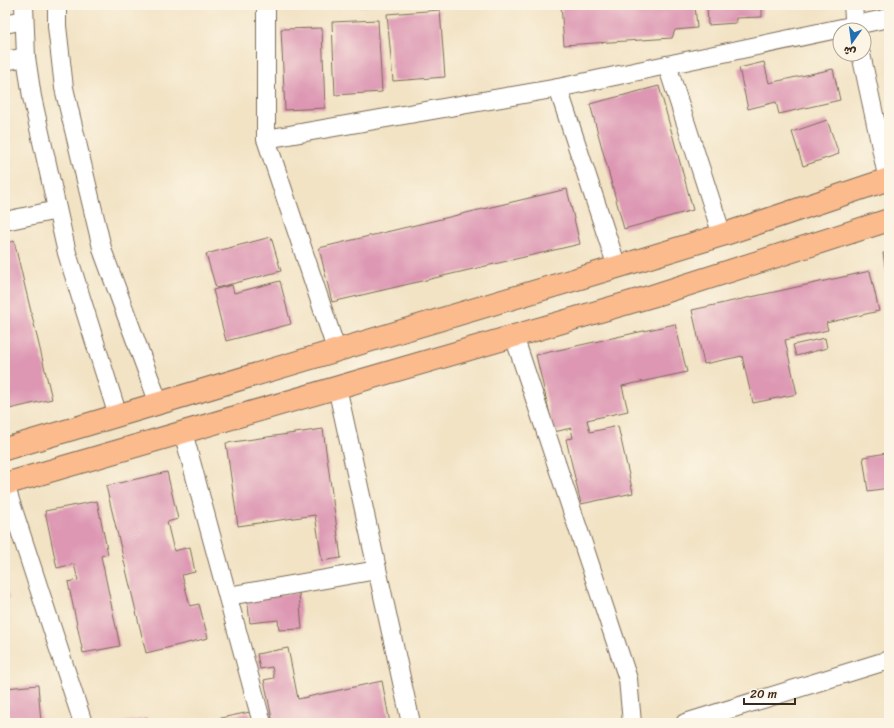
<svg xmlns="http://www.w3.org/2000/svg" width="894" height="728" viewBox="0 0 894 728" font-family="Sriracha,'Playpen Sans Arabic',sans-serif">
<style>
.building{fill:#dd97b3}
.lines{fill:none;stroke-linecap:round;stroke-linejoin:round}
.street-casing{stroke:#7b6b58;stroke-width:20}
.primary-casing{stroke:#7b6b58;stroke-width:24}
.street{stroke:#fff;stroke-width:18}
.primary{stroke:#fbbb8d;stroke-width:22}
</style>
<rect width="100%" height="100%" fill="#fcf5e5"/>
<filter id="ink" filterUnits="userSpaceOnUse"><feTurbulence type="fractalNoise" baseFrequency=".025" numOctaves="2"/><feDisplacementMap in="SourceGraphic" scale="8" xChannelSelector="R" yChannelSelector="G"/><feConvolveMatrix kernelMatrix="1 2 1 2 8 2 1 2 1" color-interpolation-filters="sRGB"/></filter>
<filter id="wash" filterUnits="userSpaceOnUse"><feTurbulence type="fractalNoise" baseFrequency=".012" numOctaves="4" result="noise"/><feDisplacementMap in="SourceGraphic" scale="16" xChannelSelector="R" yChannelSelector="G"/><feGaussianBlur stdDeviation="0.9" result="paint"/><feColorMatrix in="noise" values="0 0 0 0 0 0 0 0 0 0 0 0 0 0 0 0 0 1.4 0 .05"/><feComposite in="paint" operator="in"/></filter>
<g filter="url(#wash)">
<rect width="100%" height="100%" fill="#f2e3c5"/>
<g id="blocks">
<g class="building">
<polygon points="328,5 368,5 368,6 328,8"/>
<polygon points="561,5 695,5 697,28 675,30 672,38 564,45"/>
<polygon points="707,5 762,5 762,17 736,18 736,23 708,25"/>
<polygon points="440,10 445,77 393,81 387,14"/>
<polygon points="378,20 382,92 335,95 332,22"/>
<polygon points="322,28 325,108 285,110 281,29"/>
<polygon points="764,62 769,83 833,69 840,100 779,114 776,102 748,109 739,68"/>
<polygon points="659,86 693,210 624,229 590,104"/>
<polygon points="827,120 839,154 803,166 792,132"/>
<polygon points="567,189 580,244 332,302 319,248"/>
<polygon points="271,237 281,271 216,288 206,254"/>
<polygon points="14,241 52,399 5,410 5,243"/>
<polygon points="889,252 889,283 888,283 883,253"/>
<polygon points="870,271 879,311 826,323 828,330 785,340 797,394 753,403 742,356 704,364 692,310"/>
<polygon points="280,281 291,324 226,341 213,290 232,285 234,293"/>
<polygon points="675,324 687,372 622,386 628,411 587,420 590,432 618,426 633,493 581,504 566,439 573,438 571,428 554,432 536,355"/>
<polygon points="825,338 827,348 796,356 793,345"/>
<polygon points="323,429 341,558 322,561 315,515 238,526 226,443"/>
<polygon points="887,453 889,488 868,491 863,457"/>
<polygon points="167,472 178,519 167,522 174,551 190,547 195,572 182,575 190,606 199,604 208,638 146,653 106,486"/>
<polygon points="97,501 108,554 101,556 120,646 83,653 68,582 78,580 74,564 57,568 45,511"/>
<polygon points="5,586 9,599 5,600"/>
<polygon points="299,593 302,629 279,630 278,620 250,623 247,597"/>
<polygon points="288,648 298,699 382,681 390,723 273,723 264,680 274,678 272,667 260,669 257,654"/>
<polygon points="38,685 41,723 5,723 5,688"/>
<polygon points="250,712 252,723 216,723 216,719"/>
<polygon points="147,718 148,723 125,723 125,722"/>
</g>
</g>
</g>
<g filter="url(#ink)">
<use href="#blocks" fill-opacity="0" stroke="#7b6b58" stroke-width="1"/>
<g class="lines">
<g class="street-casing">
<g id="street">
<polyline points="24,5 26,57 32,97 67,253 118,416"/>
<polyline points="57,5 57,26 64,88 103,252 159,404"/>
<polyline points="266,5 266,139 558,88 889,18"/>
<polyline points="853,5 855,30"/>
<polyline points="5,24 24,20"/>
<polyline points="861,54 888,180"/>
<polyline points="5,61 26,57"/>
<polyline points="667,65 722,235"/>
<polyline points="558,88 617,267"/>
<polyline points="266,139 337,352"/>
<polyline points="5,221 57,210"/>
<polyline points="514,336 628,679 632,723"/>
<polyline points="337,387 411,723"/>
<polyline points="183,432 262,723"/>
<polyline points="5,485 83,723"/>
<polyline points="228,596 377,570"/>
<polyline points="685,723 889,660"/>
</g>
</g>
<g class="primary-casing">
<g id="primary">
<polyline points="5,449 617,267 722,235 889,179"/>
<polyline points="5,484 652,296 889,220"/>
</g>
</g>
<use href="#street" class="street"/>
<use href="#primary" class="primary"/>
</g>
</g>
<rect width="894" height="728" fill="none" stroke="#fcf5e5" stroke-width="20"/>
<g transform="translate(852 42) rotate(194)"><circle r="19" fill="#fcf5e5" stroke="#afa495"/>
<path d="M0-3L7 15L0 10L-7 15Z" fill="#1f6fb2"/>
<text y="-6" font-size="11" font-weight="bold" text-anchor="middle" fill="#3b2a1e">ش</text>
</g>
<path d="M744 698v6h51v-6" fill="none" stroke="#3b2a1e" stroke-width="2"/>
<text x="750" y="698" font-size="12" fill="#3b2a1e" stroke="#fcf5e5" stroke-width="3" paint-order="stroke">20 m</text>
</svg>
